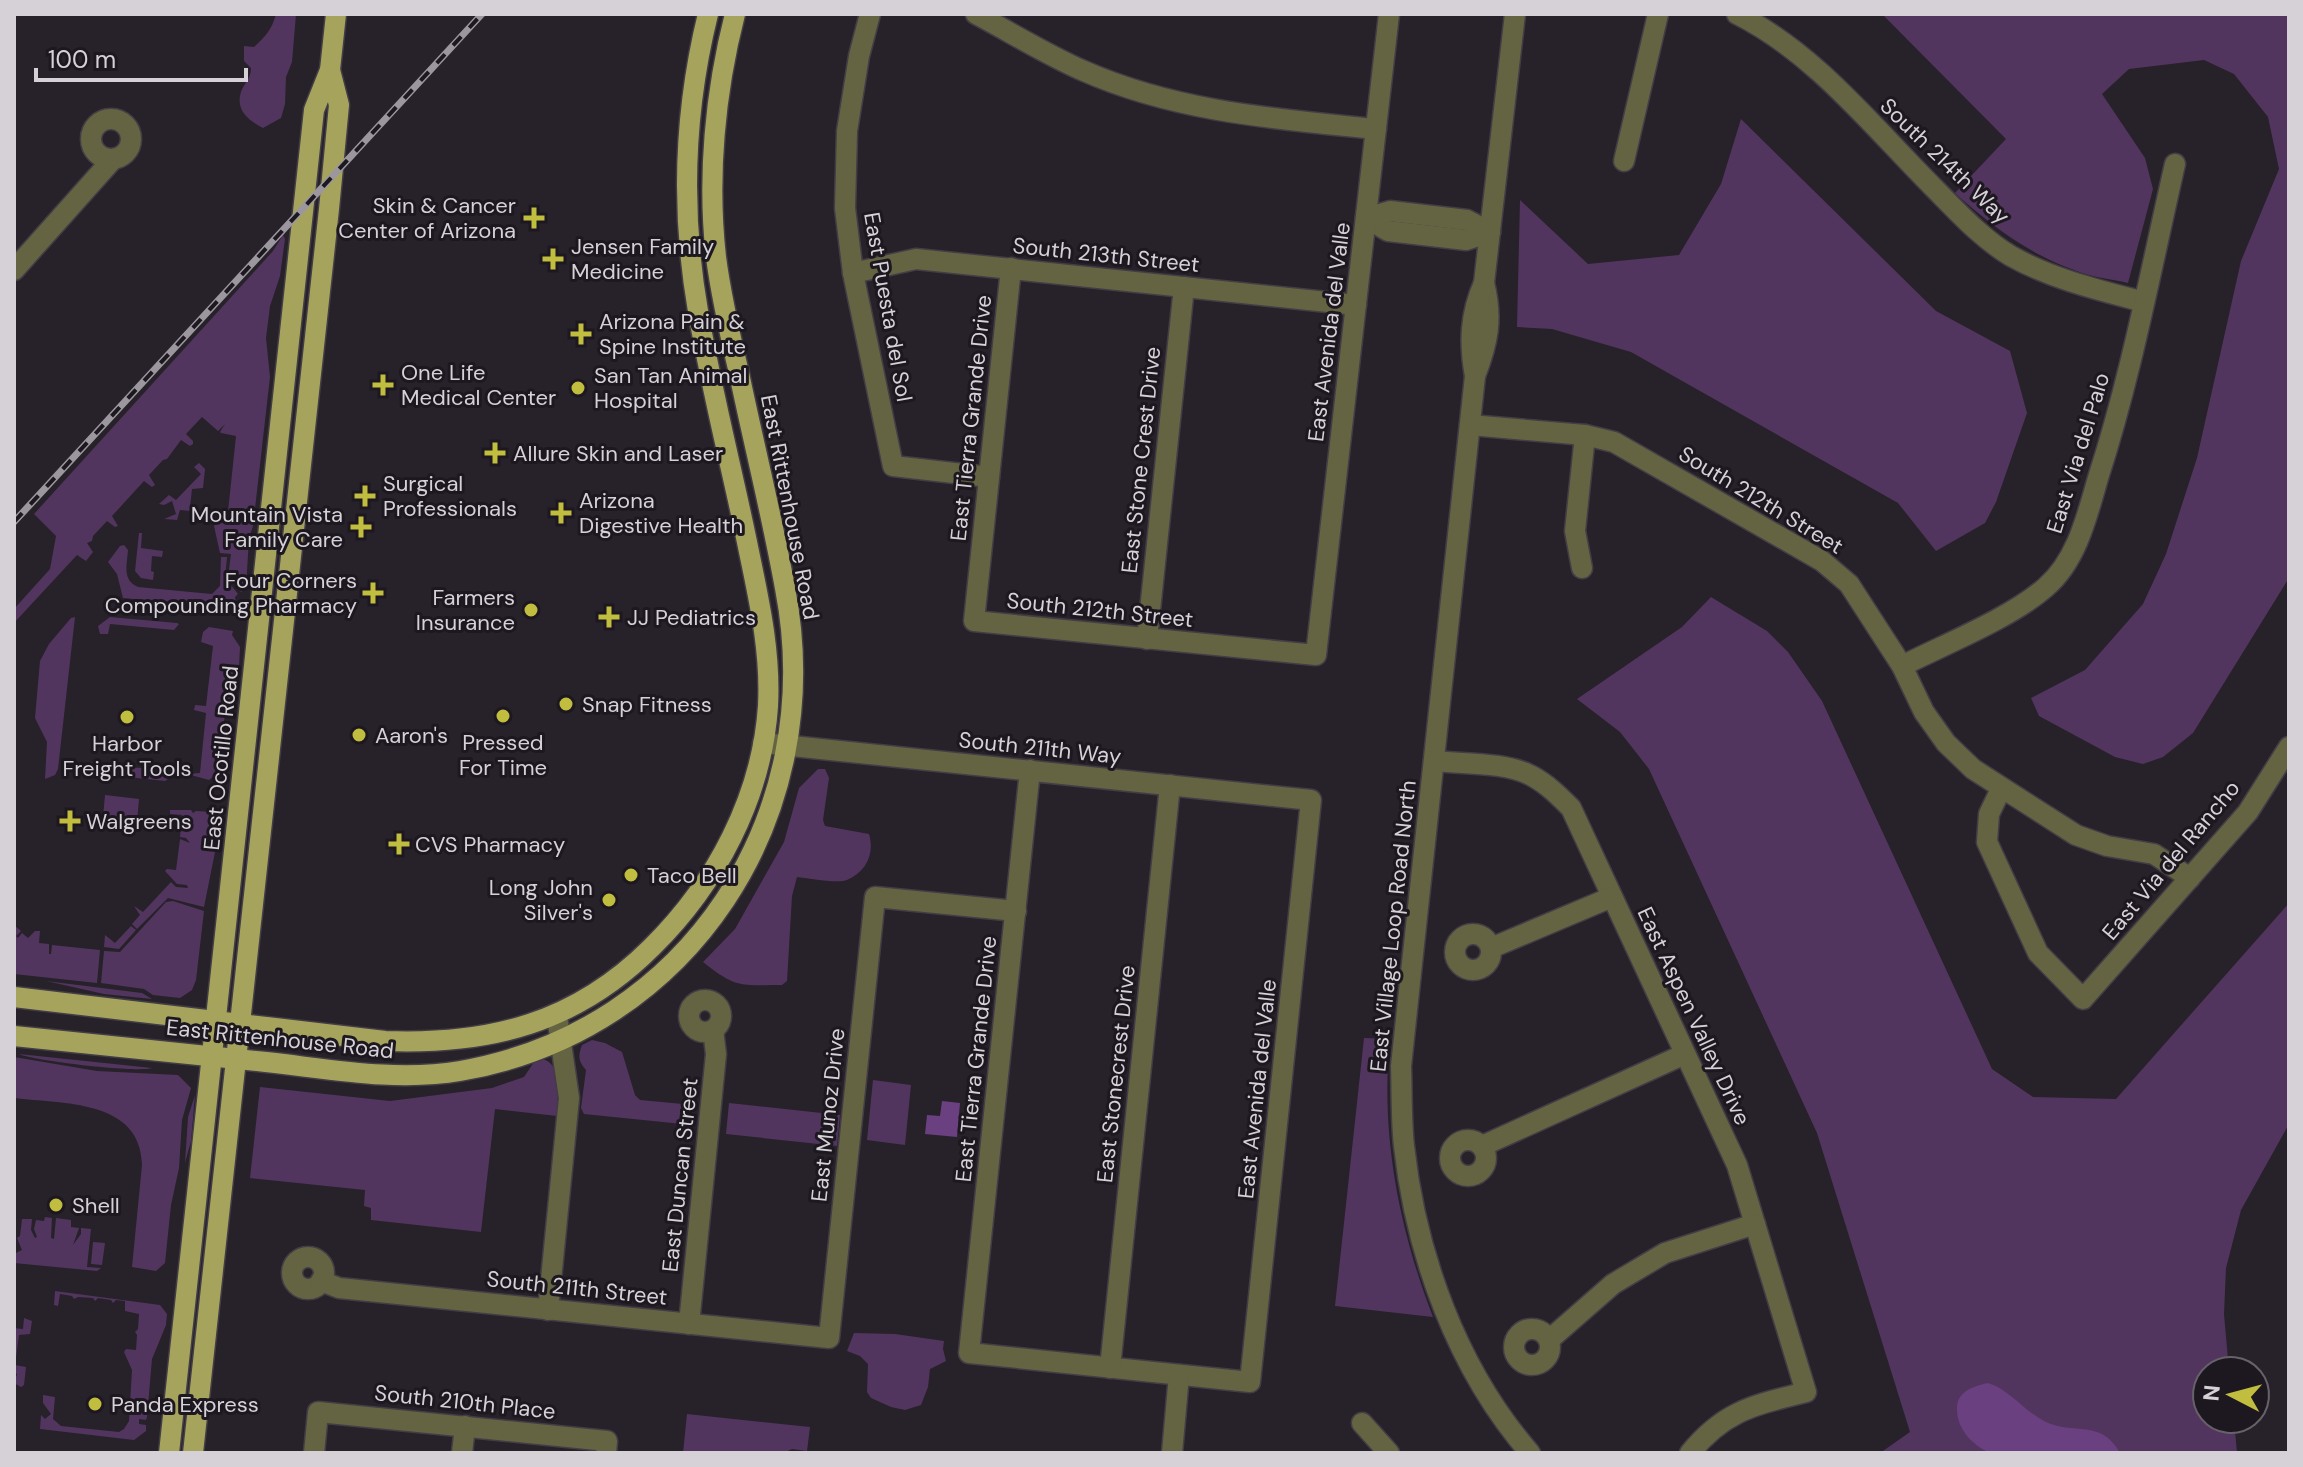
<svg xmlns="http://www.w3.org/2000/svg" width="2303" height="1467" viewBox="0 0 2303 1467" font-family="'DM Sans',sans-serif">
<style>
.green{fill:#51355e}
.water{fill:#6b4080}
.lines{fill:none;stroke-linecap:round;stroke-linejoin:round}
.minor-casing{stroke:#433d46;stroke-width:23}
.major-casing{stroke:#433d46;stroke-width:23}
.minor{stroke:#646442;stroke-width:20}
.major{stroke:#a6a45c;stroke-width:20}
.rail-casing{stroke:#9c979e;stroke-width:7}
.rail{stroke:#1d1820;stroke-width:4;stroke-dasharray:12;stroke-linecap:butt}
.poi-dot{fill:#c1bd3f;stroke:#1d1820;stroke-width:3}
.labels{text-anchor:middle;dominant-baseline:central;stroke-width:6;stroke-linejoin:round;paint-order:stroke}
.street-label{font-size:22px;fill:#d5d1d7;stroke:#1d1820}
.poi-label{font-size:22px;fill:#d5d1d7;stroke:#1d1820;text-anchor:start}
</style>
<rect width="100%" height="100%" fill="#27212a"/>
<g class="green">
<path d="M276,14H296L292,62L286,77L285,104L281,118L263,128C249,121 235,110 241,92C244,83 251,79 251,68L244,61V46L254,47C266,36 272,29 276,14Z"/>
<path d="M1882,14H2289V578L2193,733L2163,757L2143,764L2115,757L2039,716L2031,698L2085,670L2143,604L2166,554L2197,458L2241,261L2279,169L2268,117L2234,74L2204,60L2129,69L2102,94L2145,158L2153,189L2128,283C2111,279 2091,277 2074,270C2029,254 1990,225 1955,193L2006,139Z"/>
<polygon points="1741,119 1936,311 2010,351 2027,413 1996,502 1985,523 1936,551 1898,503 1631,352 1552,329 1517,327 1520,200 1588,264 1679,255 1721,184"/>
<polygon points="283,235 285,239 280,276 270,306 266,338 270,377 253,526 249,538 246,588 241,592 228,577 231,554 220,553 214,526 216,522 237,524 227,521 236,436 221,433 220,432 225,424 218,431 202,417 186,434 193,441 193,444 190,446 181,440 167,459 163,460 149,475 155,485 152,487 144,481 112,516 118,526 115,527 107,521 93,536 92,541 87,543 93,552 86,561 77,555 14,623 14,609 50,569 56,536 34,514 273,251"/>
<polygon points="199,463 205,469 203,488 192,489 190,507 200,510 199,521 191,522 191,511 180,510 177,520 164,519 176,514 172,501 164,505 159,504 169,495 176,500 201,474 194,467"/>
<polygon points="139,533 142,533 141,548 163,551 162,557 152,556 151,571 154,572 153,580 141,578 135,571"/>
<path d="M124,545L128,550C127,565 122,580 138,587L212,594L220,586L221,557H227L225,578L238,594L235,597L236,602L202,605L123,598L117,574L108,562L120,546Z"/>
<polygon points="1711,597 1767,631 1788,652 1822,701 1992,1069 2033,1097 2116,1099 2289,903 2289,1124 2241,1210 2226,1268 2224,1314 2229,1371 2207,1371 2207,1419 2234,1419 2237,1453 1880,1453 1910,1432 1817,1133 1649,769 1620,732 1577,699 1682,627"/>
<polygon points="75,617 58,769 55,775 45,779 47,742 35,718 40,661 49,644 71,618"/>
<polygon points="110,617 177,623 179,624 174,630 110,624 108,634 100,634 98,626"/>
<polygon points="209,627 233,631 232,635 240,647 239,667 223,724 219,772 209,780 187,774 200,773 206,713 194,710 195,705 206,706 213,646 201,642 203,632"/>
<polygon points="88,762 109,764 109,767 147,768 147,774 171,777 165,781 91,773 87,769"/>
<path d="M818,769H825L829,778L823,820L825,826L869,834C875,854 866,872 847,880C838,884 808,878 797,877L792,896L787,981L782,985C740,985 737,989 703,962L735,929L784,842L799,788Z"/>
<polygon points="105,795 139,799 136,834 118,831 103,817"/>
<polygon points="170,810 191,810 193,813 196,811 213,812 221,822 204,907 168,898 137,929 132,924 140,915 134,906 143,912 171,882 176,887 188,888 187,885 177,884 165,871 167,869 176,870 180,839 190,843 186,838 180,837 182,815 170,814"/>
<polygon points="173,901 204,911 196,980 192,990 180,998 153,995 144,989 101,983 104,951 120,952 166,902"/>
<polygon points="14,925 21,931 16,936 18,938 22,933 28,938 35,931 40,931 39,943 49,944 49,954 51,954 52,945 100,950 97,983 14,974"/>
<polygon points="131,926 136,930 119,949 104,947 105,935 115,943"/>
<polygon points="46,981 142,993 152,999 104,994"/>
<path d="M1364,1038L1390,1039C1380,1133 1399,1229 1433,1317L1335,1306Z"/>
<path d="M592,1040L605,1043L622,1052L635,1095L640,1100L694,1105L692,1125L584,1114L581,1108L586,1070C578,1061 578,1056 582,1045Z"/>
<path d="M19,1054L152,1068C138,1073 34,1061 19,1054Z"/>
<path d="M14,1057L97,1071L178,1075L191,1088L182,1120L179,1168L171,1205L165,1263L156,1271L132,1267L142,1165C141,1099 62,1104 14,1098Z"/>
<path d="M543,1059C564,1066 557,1097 557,1116L495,1109L481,1232L371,1220V1208L364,1206L365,1190L250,1178L260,1087L390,1101L492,1088L524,1077L534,1062Z"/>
<polygon points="873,1080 911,1085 905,1145 867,1140"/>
<polygon points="195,1095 191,1141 185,1163 188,1117"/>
<polygon points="729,1103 840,1115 837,1146 726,1134"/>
<polygon points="45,1217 52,1218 51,1238 54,1239 56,1218 71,1220 71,1227 79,1228 73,1245 81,1234 81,1228 91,1229 87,1267 101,1268 97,1271 14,1263 14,1254 22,1250 17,1238 20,1236 22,1219 32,1219 31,1230 35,1238 37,1237 34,1229 36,1220 44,1221"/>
<polygon points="93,1242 105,1243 102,1265 91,1264"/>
<polygon points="55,1291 160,1305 167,1314 166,1325 152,1359 147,1417 146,1420 139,1419 139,1424 146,1425 146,1431 134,1440 40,1429 41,1415 45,1419 51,1414 43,1403 43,1395 55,1397 53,1419 61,1426 119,1432 124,1429 129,1421 132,1370 124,1352 126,1349 136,1350 137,1335 135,1332 138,1329 139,1314 125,1311 125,1301 116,1300 113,1303 111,1300 98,1298 95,1301 93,1298 78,1297 74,1299 72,1296 60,1294 58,1306 54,1305"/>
<polygon points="24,1318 32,1321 30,1334 19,1335 15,1365 26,1367 24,1385 21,1387 14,1383 17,1374 14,1372 14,1328 23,1329"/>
<polygon points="854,1333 895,1334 944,1341 943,1349 946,1361 930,1369 928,1387 921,1405 905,1410 891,1407 871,1398 867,1392 868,1364 860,1356 847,1351"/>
<polygon points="687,1414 810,1427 807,1451 792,1449 783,1453 683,1453"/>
</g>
<g class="water">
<polygon points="942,1101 960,1103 957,1137 925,1134 927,1115 940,1116"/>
<path d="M1988,1383C2010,1390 2023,1410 2044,1421C2073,1436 2101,1418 2120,1453C2100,1453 1996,1457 1986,1451C1969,1442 1956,1426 1957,1407C1958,1391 1974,1386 1988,1383Z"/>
</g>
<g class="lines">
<g class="minor-casing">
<g id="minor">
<polyline points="870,14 859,56 847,131 845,208 853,273 893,466 989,477"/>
<path d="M976,14C1012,33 1047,55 1084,71C1177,112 1277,119 1376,129"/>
<path d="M1737,14C1815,53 1872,126 1933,187C1957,211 1982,239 2011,256C2052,279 2098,290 2144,302"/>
<circle cx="111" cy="139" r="20"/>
<polyline points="1624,161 1658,14"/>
<polyline points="1366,218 1388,231 1466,240 1490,232"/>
<polyline points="1366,218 1390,211 1467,220 1490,232"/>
<polyline points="1011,268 974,621 1316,655 1389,14"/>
<polyline points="14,270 113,159"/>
<polyline points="853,273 916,259 1356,305"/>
<path d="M1484,283C1493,319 1488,342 1475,376L1401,1066C1402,1092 1401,1119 1404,1146C1416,1255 1457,1369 1530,1453"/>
<path d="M1475,376C1469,343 1470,314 1484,283L1515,14"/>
<polyline points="1470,425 1585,435 1614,442 1822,561 1849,584 1902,666 1924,712 1946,743 1973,769 2076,835 2107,846 2154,854 2190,878"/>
<polyline points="1582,568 1575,531 1585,435"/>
<polyline points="1147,639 1184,287"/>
<path d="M1902,666C1945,644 2011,618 2046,587C2077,560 2087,516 2098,478C2131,376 2151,269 2175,164"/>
<polyline points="763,743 1311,800 1250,1382 969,1353 1030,770"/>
<path d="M1434,761C1462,764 1507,762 1532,776C1547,784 1559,796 1571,808L1737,1165L1806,1392C1755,1405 1725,1410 1690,1453"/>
<polyline points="2001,789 1989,814 1987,842 2038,953 2083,999 2248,812 2289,747"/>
<circle cx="1473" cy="952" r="18"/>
<polyline points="1491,948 1612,897"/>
<circle cx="705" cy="1016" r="16"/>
<circle cx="1468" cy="1158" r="18"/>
<polyline points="1482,1146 1685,1054"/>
<circle cx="308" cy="1273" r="16"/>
<polyline points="321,1281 339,1288 829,1338 875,897 1016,911"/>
<polyline points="548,1310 569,1098 557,1016"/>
<polyline points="689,1324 716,1054 713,1030"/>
<circle cx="1532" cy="1347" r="18"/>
<polyline points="1549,1340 1613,1284 1665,1253 1755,1224"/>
<polyline points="1110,1368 1170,785"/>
<polyline points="1362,1423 1389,1453"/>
<polyline points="314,1453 318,1412 607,1441 606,1453"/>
<polyline points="462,1453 465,1426"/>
<polyline points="1172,1453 1179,1375"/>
</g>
</g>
<g class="major-casing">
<g id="major">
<path d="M14,997L385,1041C490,1045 576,1023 652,947C716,884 762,797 768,706C771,649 758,596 747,542C731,465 711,388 698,311C681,213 684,111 708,14"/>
<path d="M14,1036C98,1045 182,1053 266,1062C330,1069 396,1082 460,1071C690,1031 829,815 785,588C772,516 754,445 739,373C730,335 721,296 716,257C707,177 715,92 735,14"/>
<polyline points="169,1453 314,110 330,70 336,14"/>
<polyline points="193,1453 329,209 339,105 330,70"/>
</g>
</g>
<use href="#minor" class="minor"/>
<use href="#major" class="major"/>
<g class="rail-casing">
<polyline id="rail" points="14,522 482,14"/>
</g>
<use href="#rail" class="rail"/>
</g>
<g class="poi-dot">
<path d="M530 206h8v8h8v8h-8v8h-8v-8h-8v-8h8z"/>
<path d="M549 247h8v8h8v8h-8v8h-8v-8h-8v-8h8z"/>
<path d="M577 322h8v8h8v8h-8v8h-8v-8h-8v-8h8z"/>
<path d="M379 373h8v8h8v8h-8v8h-8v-8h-8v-8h8z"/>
<circle cx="578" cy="388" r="8"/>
<path d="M491 441h8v8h8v8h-8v8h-8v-8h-8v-8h8z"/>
<path d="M361 484h8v8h8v8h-8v8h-8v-8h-8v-8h8z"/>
<path d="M557 501h8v8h8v8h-8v8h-8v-8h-8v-8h8z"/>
<path d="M357 515h8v8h8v8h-8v8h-8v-8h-8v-8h8z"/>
<path d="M369 581h8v8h8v8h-8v8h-8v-8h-8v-8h8z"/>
<circle cx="531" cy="610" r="8"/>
<path d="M605 605h8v8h8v8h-8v8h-8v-8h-8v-8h8z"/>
<circle cx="566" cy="704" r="8"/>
<circle cx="503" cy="716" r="8"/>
<circle cx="127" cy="717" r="8"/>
<circle cx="359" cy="735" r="8"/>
<path d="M66 809h8v8h8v8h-8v8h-8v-8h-8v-8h8z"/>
<path d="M395 832h8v8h8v8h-8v8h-8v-8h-8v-8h8z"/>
<circle cx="631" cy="875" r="8"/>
<circle cx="609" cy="900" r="8"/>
<circle cx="56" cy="1205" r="8"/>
<circle cx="95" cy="1404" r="8"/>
</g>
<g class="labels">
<g class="street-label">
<text transform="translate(1945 161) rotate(44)">South 214th Way</text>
<text transform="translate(1106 255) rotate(6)">South 213th Street</text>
<text transform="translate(888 307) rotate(80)">East Puesta del Sol</text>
<text transform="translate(1329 332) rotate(-83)">East Avenida del Valle</text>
<text transform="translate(971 418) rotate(-84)">East Tierra Grande Drive</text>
<text transform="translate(2078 453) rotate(-73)">East Via del Palo</text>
<text transform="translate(1141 460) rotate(-84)">East Stone Crest Drive</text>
<text transform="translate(1761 500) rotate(31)">South 212th Street</text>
<text transform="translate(790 507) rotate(79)">East Rittenhouse Road</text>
<text transform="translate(1100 610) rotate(6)">South 212th Street</text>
<text transform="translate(1040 748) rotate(6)">South 211th Way</text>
<text transform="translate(221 758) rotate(-84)">East Ocotillo Road</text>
<text transform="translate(2171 860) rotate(-50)">East Via del Rancho</text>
<text transform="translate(1393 926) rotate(-84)">East Village Loop Road North</text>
<text transform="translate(1694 1016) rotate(65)">East Aspen Valley Drive</text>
<text transform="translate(280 1039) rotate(6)">East Rittenhouse Road</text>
<text transform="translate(976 1059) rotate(-84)">East Tierra Grande Drive</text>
<text transform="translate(1116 1074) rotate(-84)">East Stonecrest Drive</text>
<text transform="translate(1257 1089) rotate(-84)">East Avenida del Valle</text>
<text transform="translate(828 1115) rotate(-84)">East Munoz Drive</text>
<text transform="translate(680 1175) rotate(-84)">East Duncan Street</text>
<text transform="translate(577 1288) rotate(6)">South 211th Street</text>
<text transform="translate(465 1402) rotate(6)">South 210th Place</text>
</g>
<g class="poi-label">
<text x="516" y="205" text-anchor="end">Skin &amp; Cancer<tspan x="516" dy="25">Center of Arizona</tspan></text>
<text x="571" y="246">Jensen Family<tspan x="571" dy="25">Medicine</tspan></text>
<text x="599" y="321">Arizona Pain &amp;<tspan x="599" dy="25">Spine Institute</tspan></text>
<text x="401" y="372">One Life<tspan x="401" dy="25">Medical Center</tspan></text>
<text x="594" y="375">San Tan Animal<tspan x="594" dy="25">Hospital</tspan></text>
<text x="513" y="453">Allure Skin and Laser</text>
<text x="383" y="483">Surgical<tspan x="383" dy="25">Professionals</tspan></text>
<text x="579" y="500">Arizona<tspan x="579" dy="25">Digestive Health</tspan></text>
<text x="343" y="514" text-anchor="end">Mountain Vista<tspan x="343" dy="25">Family Care</tspan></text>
<text x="357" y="580" text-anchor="end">Four Corners<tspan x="357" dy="25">Compounding Pharmacy</tspan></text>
<text x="515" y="597" text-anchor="end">Farmers<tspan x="515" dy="25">Insurance</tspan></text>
<text x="627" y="617">JJ Pediatrics</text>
<text x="582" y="704">Snap Fitness</text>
<text x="375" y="735">Aaron's</text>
<text x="503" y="742" text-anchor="middle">Pressed<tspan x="503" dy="25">For Time</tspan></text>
<text x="127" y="743" text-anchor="middle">Harbor<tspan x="127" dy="25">Freight Tools</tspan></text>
<text x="86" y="821">Walgreens</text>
<text x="415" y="844">CVS Pharmacy</text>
<text x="647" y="875">Taco Bell</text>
<text x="593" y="887" text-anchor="end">Long John<tspan x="593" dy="25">Silver's</tspan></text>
<text x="72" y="1205">Shell</text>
<text x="111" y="1404">Panda Express</text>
</g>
</g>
<rect width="2303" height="1467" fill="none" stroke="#d5d1d7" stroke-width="32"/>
<g transform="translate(2231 1395) rotate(276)"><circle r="38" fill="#1d1820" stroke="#676269" stroke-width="2"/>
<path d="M0-6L14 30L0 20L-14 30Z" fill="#c1bd3f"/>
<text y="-12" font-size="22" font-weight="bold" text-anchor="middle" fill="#d5d1d7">N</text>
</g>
<path d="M36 68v12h210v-12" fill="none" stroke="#d5d1d7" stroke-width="4"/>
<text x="48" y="68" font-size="24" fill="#d5d1d7" stroke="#1d1820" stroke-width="6" paint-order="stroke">100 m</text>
</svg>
